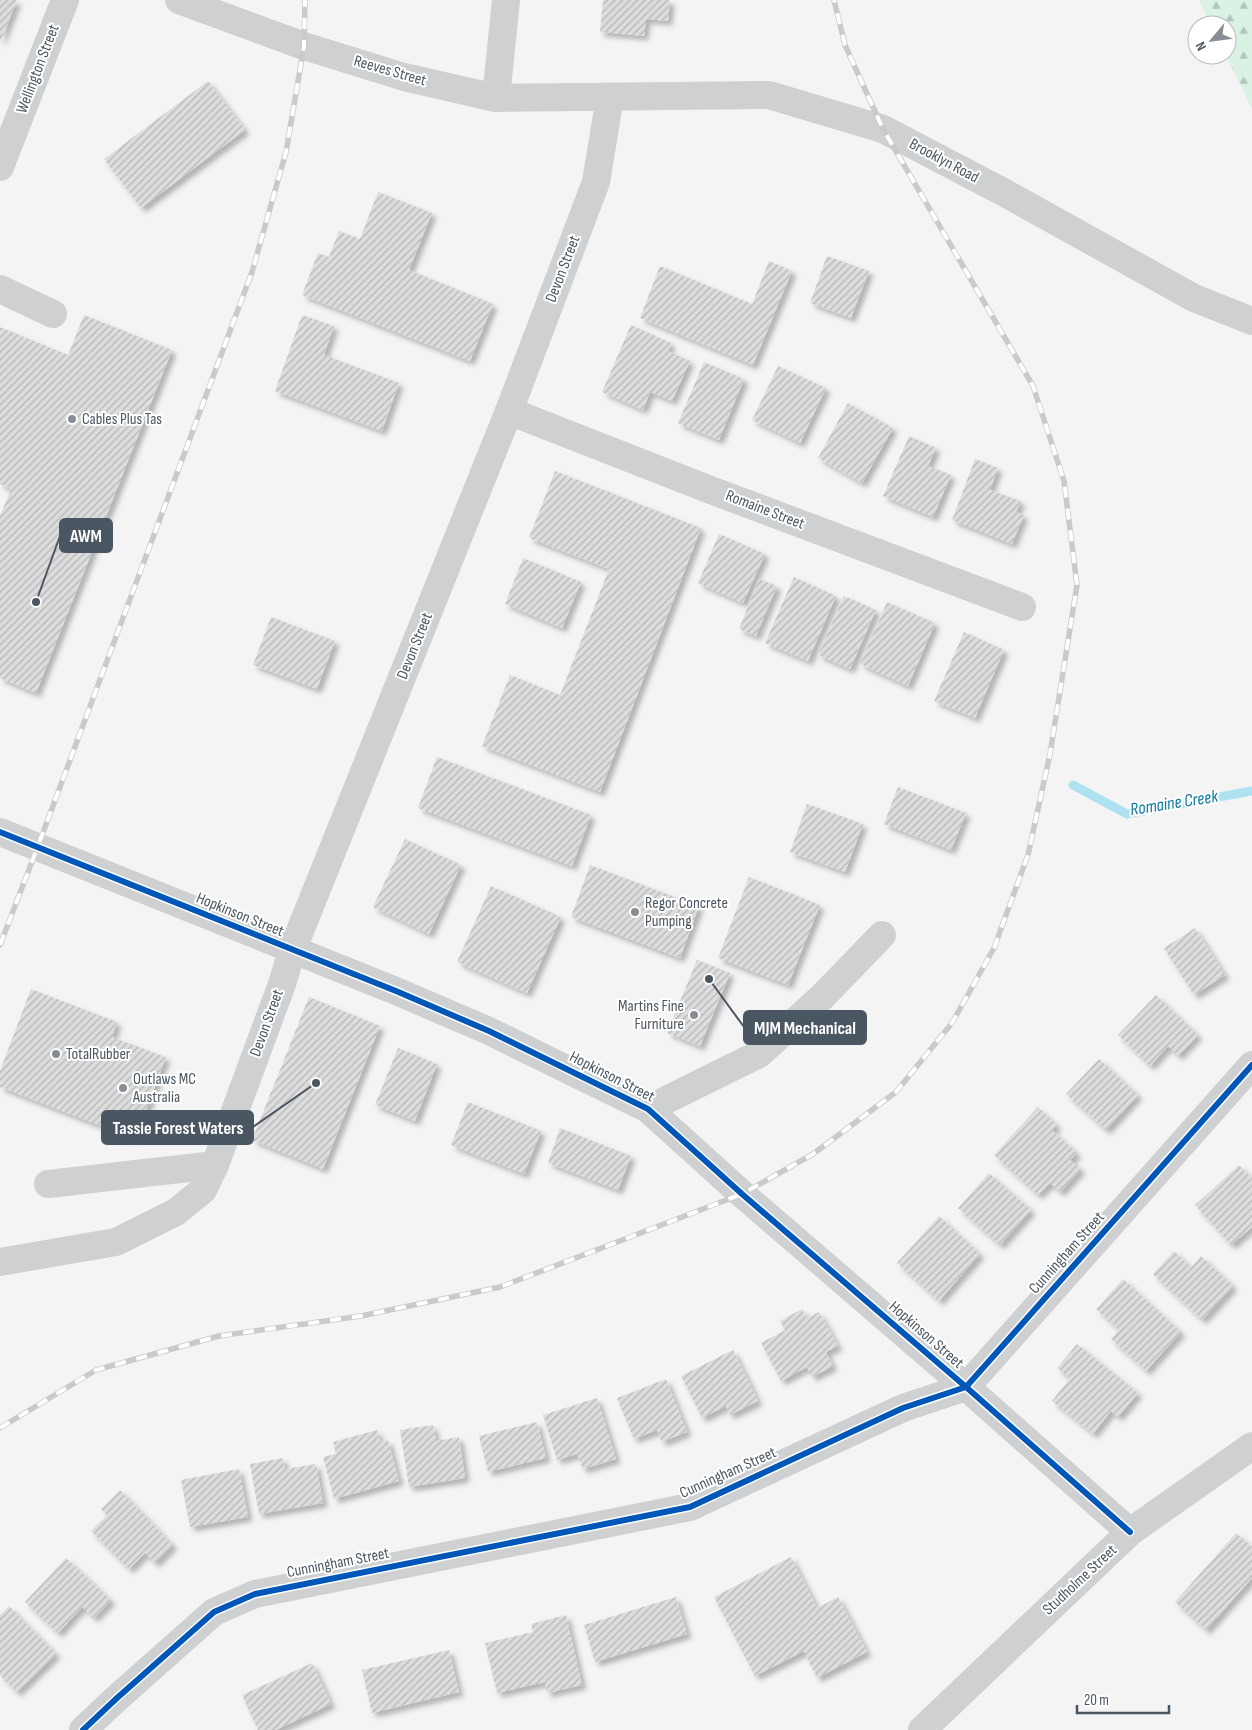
<svg xmlns="http://www.w3.org/2000/svg" width="1252" height="1730" viewBox="0 0 1252 1730" font-family="'Sofia Sans Condensed',sans-serif">
<style>
.forest{fill:url(#forest-firs)}
.lines{fill:none;stroke-linecap:round;stroke-linejoin:round}
.stream{stroke:#aee2f0;stroke-width:9}
.building{fill:url(#building-hatch);filter:url(#shadow)}
.minor{stroke:#ced0d2;stroke-width:28}
.rail-casing{stroke:#c9cacc;stroke-width:5.5}
.rail{stroke:#fff;stroke-width:4;stroke-dasharray:11;stroke-linecap:butt}
.cycleway-casing{stroke:#fff;stroke-width:9}
.cycleway{stroke:#0057b8;stroke-width:6}
.poi-dot{fill:#868d94;stroke:#fff;stroke-width:2}
.labels{text-anchor:middle;dominant-baseline:central;stroke-width:4;stroke-linejoin:round;paint-order:stroke}
.street-label{font-size:16px;fill:#4a5661;stroke:#fff}
.poi-label{font-size:16px;fill:#4a5661;stroke:#fff;text-anchor:start}
.water-label{font-size:18px;font-style:italic;fill:#0c7c9b;stroke:#fff}
.leader{fill:none;stroke:#4a5661;stroke-width:2}
.callout-dot{fill:#4a5661;stroke:#fff;stroke-width:2}
.callout{fill:#4a5661;stroke:#4a5661;stroke-width:2}
.callout-label{font-size:18px;text-anchor:middle;font-weight:bold;fill:#fff}
</style>
<defs>
<pattern id="forest-firs" width="22" height="20" patternUnits="userSpaceOnUse" patternTransform="scale(1.25)"><rect width="22" height="20" fill="#d9f2e3"/><path d="M5 1l3.5 6h-7zM16 11l3.5 6h-7z" fill="#b2c7bb"/></pattern>
<pattern id="building-hatch" width="6" height="6" patternUnits="userSpaceOnUse" patternTransform="scale(1.25)"><rect width="6" height="6" fill="#ddddde"/><path d="M-1 1l2-2M0 6l6-6M5 7l2-2" fill="none" stroke="#b5b6b7"/></pattern>
<filter id="shadow"><feDropShadow dx="4.5" dy="4.5" stdDeviation="2.5" flood-color="#0004"/></filter>
</defs>
<rect width="100%" height="100%" fill="#f4f4f4"/>
<polygon class="forest" points="1199,0 1252,0 1252,109 1226,55 1227,55 1227,25 1211,25"/>
<g class="lines">
<polyline class="stream" points="1073,785 1127,814 1252,791"/>
</g>
<g class="building">
<polygon points="0,0 17,0 0,43"/>
<polygon points="603,0 670,0 668,21 646,19 644,36 600,32"/>
<polygon points="208,81 245,130 141,208 104,159"/>
<polygon points="378,192 432,213 409,270 493,304 470,361 302,295 318,253 329,257 339,231 360,239"/>
<polygon points="827,256 869,271 851,318 810,303"/>
<polygon points="769,261 792,271 753,365 640,318 660,266 752,304"/>
<polygon points="84,315 172,350 36,693 0,678 0,516 11,489 0,484 0,327 68,355"/>
<polygon points="302,315 334,326 324,355 399,383 382,431 275,391"/>
<polygon points="631,325 671,343 668,351 690,361 672,401 650,392 643,410 602,392"/>
<polygon points="704,362 744,379 719,440 678,423"/>
<polygon points="778,366 826,388 800,443 752,420"/>
<polygon points="848,403 893,428 862,483 818,458"/>
<polygon points="909,436 936,448 928,466 951,475 933,517 883,496"/>
<polygon points="975,459 998,468 990,490 1021,501 1016,512 1024,515 1012,544 952,520"/>
<polygon points="555,471 701,528 600,792 482,746 510,675 560,695 609,569 529,538"/>
<polygon points="719,534 765,554 743,603 698,583"/>
<polygon points="523,558 581,582 562,628 505,604"/>
<polygon points="794,577 836,596 808,661 765,643"/>
<polygon points="759,579 777,586 756,636 739,629"/>
<polygon points="844,596 876,610 850,669 818,655"/>
<polygon points="887,602 935,623 908,686 860,664"/>
<polygon points="271,617 335,641 317,689 253,665"/>
<polygon points="964,632 1004,650 975,718 934,701"/>
<polygon points="437,757 591,815 572,866 418,808"/>
<polygon points="898,787 966,813 951,850 884,824"/>
<polygon points="807,804 863,824 845,872 790,852"/>
<polygon points="405,839 461,865 429,934 373,907"/>
<polygon points="590,865 699,906 680,958 571,917"/>
<polygon points="749,877 820,905 788,985 718,958"/>
<polygon points="491,886 561,917 527,993 457,962"/>
<polygon points="1195,928 1225,975 1194,995 1164,948"/>
<polygon points="697,960 730,973 700,1046 667,1033"/>
<polygon points="31,989 117,1022 112,1037 166,1057 135,1139 0,1087 0,1071"/>
<polygon points="1156,995 1198,1035 1178,1056 1168,1046 1150,1066 1118,1035"/>
<polygon points="309,997 380,1026 323,1169 252,1140"/>
<polygon points="398,1048 437,1064 415,1121 375,1105"/>
<polygon points="1099,1059 1138,1095 1106,1130 1066,1094"/>
<polygon points="468,1102 541,1131 524,1174 451,1145"/>
<polygon points="1038,1107 1057,1125 1052,1130 1077,1153 1070,1160 1081,1169 1060,1192 1050,1183 1038,1195 994,1155"/>
<polygon points="560,1128 631,1156 618,1190 548,1163"/>
<polygon points="1239,1165 1252,1179 1252,1227 1231,1245 1195,1205"/>
<polygon points="989,1173 1031,1210 1000,1245 958,1208"/>
<polygon points="939,1216 980,1254 939,1301 897,1263"/>
<polygon points="1174,1251 1191,1267 1201,1256 1233,1286 1202,1320 1153,1274"/>
<polygon points="1123,1279 1181,1332 1146,1371 1111,1339 1119,1330 1096,1309"/>
<polygon points="802,1309 807,1318 819,1312 838,1346 826,1352 833,1366 812,1377 807,1367 781,1381 761,1343 785,1330 780,1321"/>
<polygon points="1077,1344 1138,1393 1118,1417 1111,1411 1093,1434 1052,1401 1070,1378 1057,1368"/>
<polygon points="733,1350 758,1401 730,1415 726,1406 702,1418 681,1376"/>
<polygon points="666,1379 687,1432 662,1442 657,1430 634,1439 617,1398"/>
<polygon points="597,1398 616,1459 583,1469 577,1454 557,1460 543,1415"/>
<polygon points="537,1422 546,1458 488,1472 479,1436"/>
<polygon points="433,1425 436,1441 459,1437 465,1478 409,1487 400,1430"/>
<polygon points="377,1430 380,1442 388,1440 399,1481 334,1499 323,1457 336,1454 333,1442"/>
<polygon points="283,1458 285,1469 316,1464 323,1503 259,1514 250,1464"/>
<polygon points="239,1469 248,1517 190,1527 181,1480"/>
<polygon points="120,1490 173,1545 155,1563 145,1553 129,1569 91,1531 107,1515 101,1509"/>
<polygon points="1236,1533 1252,1547 1252,1578 1206,1630 1175,1602"/>
<polygon points="791,1557 817,1608 838,1597 867,1652 817,1678 804,1651 755,1676 714,1597"/>
<polygon points="66,1558 111,1600 94,1618 82,1607 58,1633 25,1602"/>
<polygon points="676,1597 687,1634 595,1662 584,1625"/>
<polygon points="9,1606 56,1654 17,1692 0,1675 0,1615"/>
<polygon points="566,1615 582,1685 547,1693 545,1682 497,1693 485,1643 533,1632 531,1624"/>
<polygon points="449,1650 459,1692 372,1713 362,1670"/>
<polygon points="312,1663 331,1704 276,1730 258,1730 242,1695"/>
</g>
<g class="lines">
<g class="minor">
<polyline points="179,0 304,46 404,77 496,98 769,95 883,129 1005,193 1194,298 1252,321"/>
<polyline points="496,98 506,0"/>
<polyline points="0,167 65,0"/>
<polyline points="0,289 53,314"/>
<polyline points="509,411 708,489 1022,607"/>
<polyline points="0,832 396,991 489,1031 648,1109 742,1194 966,1387 1130,1532"/>
<polyline points="648,1109 759,1054 822,997 882,935"/>
<polyline points="48,1184 215,1165"/>
<polyline points="0,1262 116,1242 176,1212 203,1190 215,1165 282,984 292,951 509,411 596,182 610,97"/>
<polyline points="83,1730 117,1698 214,1612 255,1594 690,1507 903,1408 966,1387 1252,1065"/>
<polyline points="922,1730 1130,1532 1252,1446"/>
</g>
<g class="rail-casing">
<g id="rail">
<polyline points="0,945 38,846 252,272 286,152 304,46 305,0"/>
<polyline points="0,1428 96,1370 219,1336 361,1316 500,1287 742,1194 813,1154 896,1092 952,1023 994,948 1028,855 1050,754 1077,585 1064,481 1033,386 883,129 845,45 834,0"/>
</g>
</g>
<use href="#rail" class="rail"/>
<g class="cycleway-casing">
<g id="cycleway">
<polyline points="0,832 396,991 489,1031 648,1109 742,1194 966,1387 1130,1532"/>
<polyline points="83,1730 117,1698 214,1612 255,1594 690,1507 903,1408 966,1387 1252,1065"/>
</g>
</g>
<use href="#cycleway" class="cycleway"/>
</g>
<g class="poi-dot">
<circle cx="72" cy="419" r="5"/>
<circle cx="635" cy="912" r="5"/>
<circle cx="694" cy="1015" r="5"/>
<circle cx="56" cy="1054" r="5"/>
<circle cx="123" cy="1088" r="5"/>
</g>
<g class="labels">
<g class="street-label">
<text transform="translate(38 69) rotate(-69)">Wellington Street</text>
<text transform="translate(390 71) rotate(16)">Reeves Street</text>
<text transform="translate(944 161) rotate(28)">Brooklyn Road</text>
<text transform="translate(563 269) rotate(-69)">Devon Street</text>
<text transform="translate(765 510) rotate(21)">Romaine Street</text>
<text transform="translate(415 646) rotate(-68)">Devon Street</text>
<text transform="translate(240 915) rotate(22)">Hopkinson Street</text>
<text transform="translate(267 1023) rotate(-70)">Devon Street</text>
<text transform="translate(612 1077) rotate(27)">Hopkinson Street</text>
<text transform="translate(1067 1253) rotate(-48)">Cunningham Street</text>
<text transform="translate(926 1335) rotate(41)">Hopkinson Street</text>
<text transform="translate(728 1473) rotate(-24)">Cunningham Street</text>
<text transform="translate(338 1563) rotate(-11)">Cunningham Street</text>
<text transform="translate(1080 1580) rotate(-43)">Studholme Street</text>
</g>
<g class="poi-label">
<text x="82" y="419">Cables Plus Tas</text>
<text x="645" y="903">Regor Concrete<tspan x="645" dy="18">Pumping</tspan></text>
<text x="684" y="1006" text-anchor="end">Martins Fine<tspan x="684" dy="18">Furniture</tspan></text>
<text x="66" y="1054">TotalRubber</text>
<text x="133" y="1079">Outlaws MC<tspan x="133" dy="18">Australia</tspan></text>
</g>
<g class="water-label">
<text transform="translate(1174 803) rotate(-9)">Romaine Creek</text>
</g>
</g>
<path class="leader" d="M36 602L60 536M709 979L744 1027M316 1083L253 1127"/>
<g class="callout-dot">
<circle cx="36" cy="602" r="5"/>
<circle cx="709" cy="979" r="5"/>
<circle cx="316" cy="1083" r="5"/>
</g>
<g class="callout">
<rect x="60" y="519" width="52" height="33" rx="5"/>
<rect x="744" y="1011" width="122" height="33" rx="5"/>
<rect x="102" y="1111" width="151" height="33" rx="5"/>
</g>
<g class="callout-label">
<text x="86" y="542">AWM</text>
<text x="805" y="1034">MJM Mechanical</text>
<text x="178" y="1134">Tassie Forest Waters</text>
</g>
<g transform="translate(1212 40) rotate(241)"><circle r="24" fill="#ffffff" stroke="#b7bbc0"/>
<path d="M0-4L9 19L0 12L-9 19Z" fill="#868d94"/>
<text y="-8" font-size="14" font-weight="bold" text-anchor="middle" fill="#4a5661">N</text>
</g>
<path d="M1077 1705v8h92v-8" fill="none" stroke="#4a5661" stroke-width="2.5"/>
<text x="1084" y="1705" font-size="15" fill="#4a5661" stroke="#ffffff" stroke-width="4" paint-order="stroke">20 m</text>
</svg>
